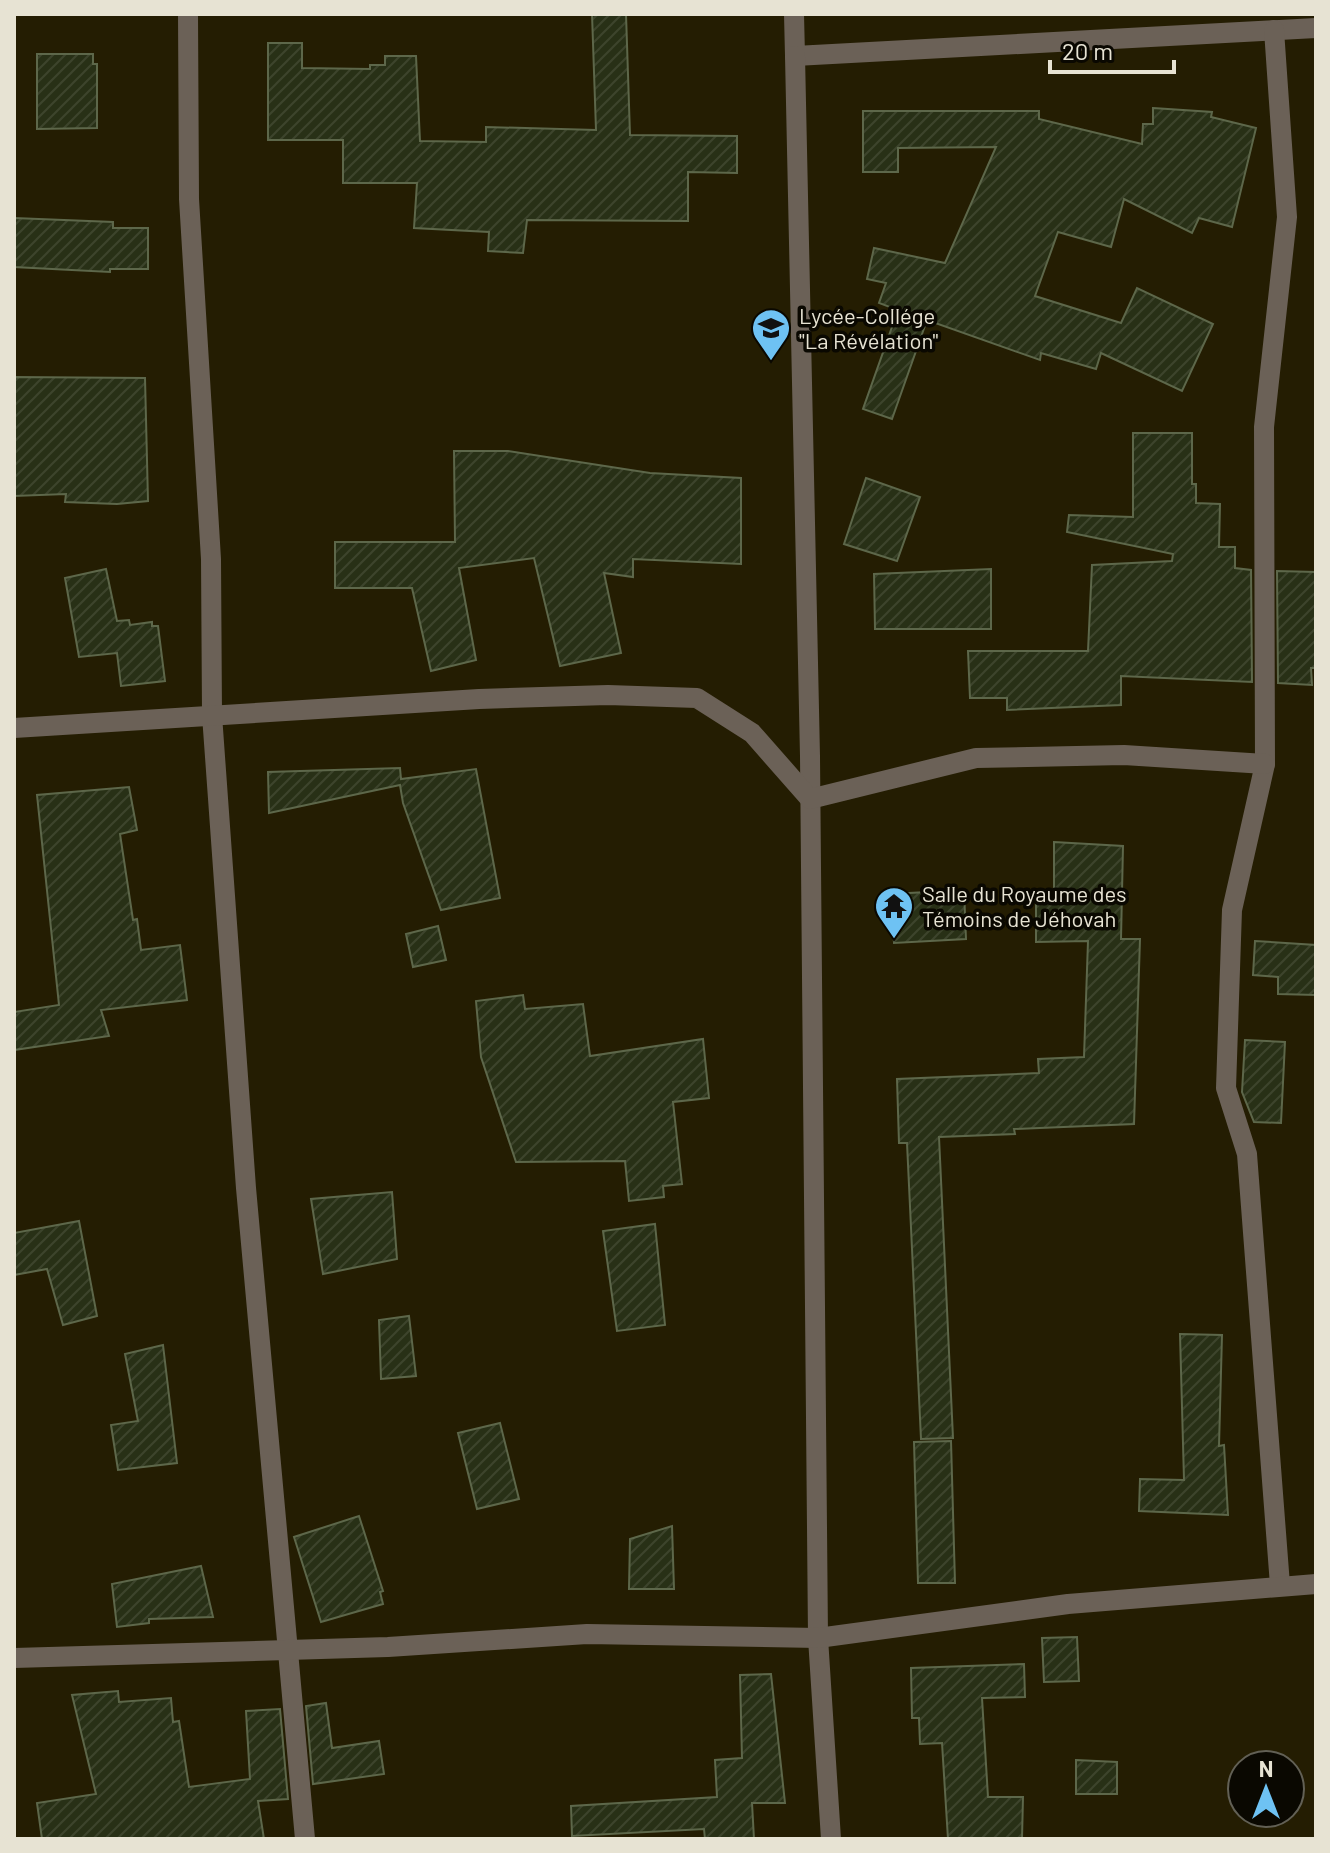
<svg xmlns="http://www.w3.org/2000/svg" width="1330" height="1853" viewBox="0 0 1330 1853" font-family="Barlow,sans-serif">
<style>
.building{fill:url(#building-hatch);stroke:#5d674a;stroke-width:2}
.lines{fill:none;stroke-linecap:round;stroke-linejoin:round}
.minor{stroke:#6b6157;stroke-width:20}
.labels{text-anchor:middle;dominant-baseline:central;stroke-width:7;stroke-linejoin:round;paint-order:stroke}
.poi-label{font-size:22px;fill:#e7e3d3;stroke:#0a0801;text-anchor:start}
</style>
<defs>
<pattern id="building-hatch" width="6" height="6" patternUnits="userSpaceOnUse" patternTransform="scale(2)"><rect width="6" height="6" fill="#283016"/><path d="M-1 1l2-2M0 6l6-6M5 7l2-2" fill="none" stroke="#3d442c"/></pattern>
</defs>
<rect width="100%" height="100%" fill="#241d02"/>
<g class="building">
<polygon points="592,14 626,14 630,135 737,136 737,173 688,172 688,221 527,220 523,253 488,251 489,232 414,228 417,183 343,183 343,140 268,140 268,43 302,43 302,68 370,69 370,65 385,65 385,56 416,56 420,141 486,142 486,127 596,130"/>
<polygon points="37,54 93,54 93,64 97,64 97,128 37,129"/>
<polygon points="1153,108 1212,112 1211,117 1256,128 1232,227 1199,218 1192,233 1124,199 1111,247 1058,232 1035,296 1121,323 1137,288 1213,324 1182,391 1101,353 1096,369 1041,353 1040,360 927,320 892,419 863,409 898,310 879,303 886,283 867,279 874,248 945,263 996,147 898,148 898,172 863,172 863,111 1039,111 1039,119 1142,144 1143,124 1153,124"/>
<polygon points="14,218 113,222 113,228 148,228 148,269 110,269 110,272 14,267"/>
<polygon points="14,377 145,378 148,501 117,504 65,502 66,494 14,496"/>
<polygon points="1133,433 1192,433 1192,484 1196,484 1196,503 1220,504 1219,547 1235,547 1235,568 1251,570 1252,682 1121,676 1121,705 1007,710 1007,698 970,698 968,651 1088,651 1092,565 1172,561 1173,554 1067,532 1069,515 1133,517"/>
<polygon points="454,451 508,451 650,473 741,478 741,564 633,559 633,577 604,573 621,653 560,666 534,558 459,568 476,660 431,671 412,588 335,588 335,542 455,542"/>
<polygon points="866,478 920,497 897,561 844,544"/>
<polygon points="106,569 117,621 129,620 130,625 152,622 152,626 158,626 165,681 121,686 117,653 79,657 65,578"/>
<polygon points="991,569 991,629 875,629 874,574"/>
<polygon points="1277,571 1316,572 1315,668 1311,668 1312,685 1278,683"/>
<polygon points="400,768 401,779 476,769 500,898 441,910 403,803 400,785 269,813 268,772"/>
<polygon points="129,787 137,830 120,834 133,920 137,919 141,950 180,945 187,1000 101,1010 109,1036 14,1050 14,1012 59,1005 37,795"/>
<polygon points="1054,842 1123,846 1121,939 1140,939 1134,1124 1014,1129 1015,1134 939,1137 953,1438 921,1439 907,1143 899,1143 897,1079 1039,1073 1038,1059 1084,1057 1088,941 1036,942 1036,896 1054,897"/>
<polygon points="964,890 966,939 894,943 891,894"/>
<polygon points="438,926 446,960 413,967 406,934"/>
<polygon points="1255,941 1316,945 1316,995 1278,994 1278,977 1253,975"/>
<polygon points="523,995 525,1009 583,1004 590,1056 703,1039 709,1098 673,1102 682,1184 663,1186 664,1197 629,1201 625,1161 516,1162 481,1057 476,1001"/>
<polygon points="1245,1040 1285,1042 1281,1123 1254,1122 1242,1092"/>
<polygon points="392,1192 397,1259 323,1274 311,1199"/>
<polygon points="79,1221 97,1316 63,1325 47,1269 14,1275 14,1233"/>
<polygon points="655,1224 665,1325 617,1331 603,1231"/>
<polygon points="409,1316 416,1376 381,1379 379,1320"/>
<polygon points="1180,1334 1222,1335 1219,1446 1224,1445 1228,1515 1139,1511 1140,1479 1184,1480"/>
<polygon points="163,1345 177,1463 118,1470 111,1425 138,1421 125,1354"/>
<polygon points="500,1423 519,1499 477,1509 458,1433"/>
<polygon points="951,1441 955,1583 918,1583 914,1442"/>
<polygon points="359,1516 383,1591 380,1592 383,1604 321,1622 294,1537"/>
<polygon points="672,1526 674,1589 629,1589 630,1539"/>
<polygon points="201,1566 213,1617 149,1619 149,1623 117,1627 112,1584"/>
<polygon points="1077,1637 1079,1681 1044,1682 1042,1638"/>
<polygon points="1024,1664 1025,1697 982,1698 988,1797 1023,1797 1022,1839 948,1839 942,1743 920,1744 919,1718 912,1718 911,1668"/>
<polygon points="771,1674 785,1803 752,1803 754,1839 705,1839 704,1829 572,1836 571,1806 717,1797 715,1760 742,1758 740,1675"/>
<polygon points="118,1691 119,1702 171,1698 173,1722 179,1721 189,1787 250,1779 246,1711 280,1709 288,1799 258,1801 264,1839 42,1839 37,1803 96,1794 72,1695"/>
<polygon points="326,1703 332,1748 379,1741 384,1774 313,1784 306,1706"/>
<polygon points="1076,1760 1117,1762 1117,1794 1076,1794"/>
</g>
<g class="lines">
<g class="minor">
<polyline points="188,14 189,199 211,559 212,715 246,1188 305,1839"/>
<polyline points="794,14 795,56 1316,28"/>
<polyline points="1274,30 1287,217 1264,427 1265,764 1232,910 1226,1088 1247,1154 1280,1585"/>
<polyline points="795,56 810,756 818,1638 831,1839"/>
<polyline points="14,728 479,699 608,695 697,698 752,733 810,799 976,758 1124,755 1265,764"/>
<polyline points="14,1658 388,1647 587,1634 818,1638 1068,1604 1316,1584"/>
</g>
</g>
<defs>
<g id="school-pin" transform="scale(2)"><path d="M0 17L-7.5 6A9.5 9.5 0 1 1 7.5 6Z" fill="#6ec2f3" stroke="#0a0801"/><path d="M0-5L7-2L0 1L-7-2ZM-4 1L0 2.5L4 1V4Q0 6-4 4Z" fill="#111"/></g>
<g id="temple-pin" transform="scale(2)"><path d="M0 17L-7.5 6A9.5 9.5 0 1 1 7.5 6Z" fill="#6ec2f3" stroke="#0a0801"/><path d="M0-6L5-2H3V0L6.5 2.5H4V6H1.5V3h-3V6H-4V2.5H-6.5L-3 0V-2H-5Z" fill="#111"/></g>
</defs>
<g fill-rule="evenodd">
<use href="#school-pin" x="771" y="328"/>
<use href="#temple-pin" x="894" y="906"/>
</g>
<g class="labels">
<g class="poi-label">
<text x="799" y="315">Lycée-Collége<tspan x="799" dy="25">"La Révélation"</tspan></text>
<text x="922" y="893">Salle du Royaume des<tspan x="922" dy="25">Témoins de Jéhovah</tspan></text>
</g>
</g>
<rect width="1330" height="1853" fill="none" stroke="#e7e3d3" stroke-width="32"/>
<g transform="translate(1266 1789)"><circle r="38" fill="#0a0801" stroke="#626055" stroke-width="2"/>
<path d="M0-6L14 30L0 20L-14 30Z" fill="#6ec2f3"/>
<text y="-12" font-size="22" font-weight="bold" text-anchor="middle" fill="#e7e3d3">N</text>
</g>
<path d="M1050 60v12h124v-12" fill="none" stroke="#e7e3d3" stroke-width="4"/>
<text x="1062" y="60" font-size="24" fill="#e7e3d3" stroke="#0a0801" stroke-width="6" paint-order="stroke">20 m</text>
</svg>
